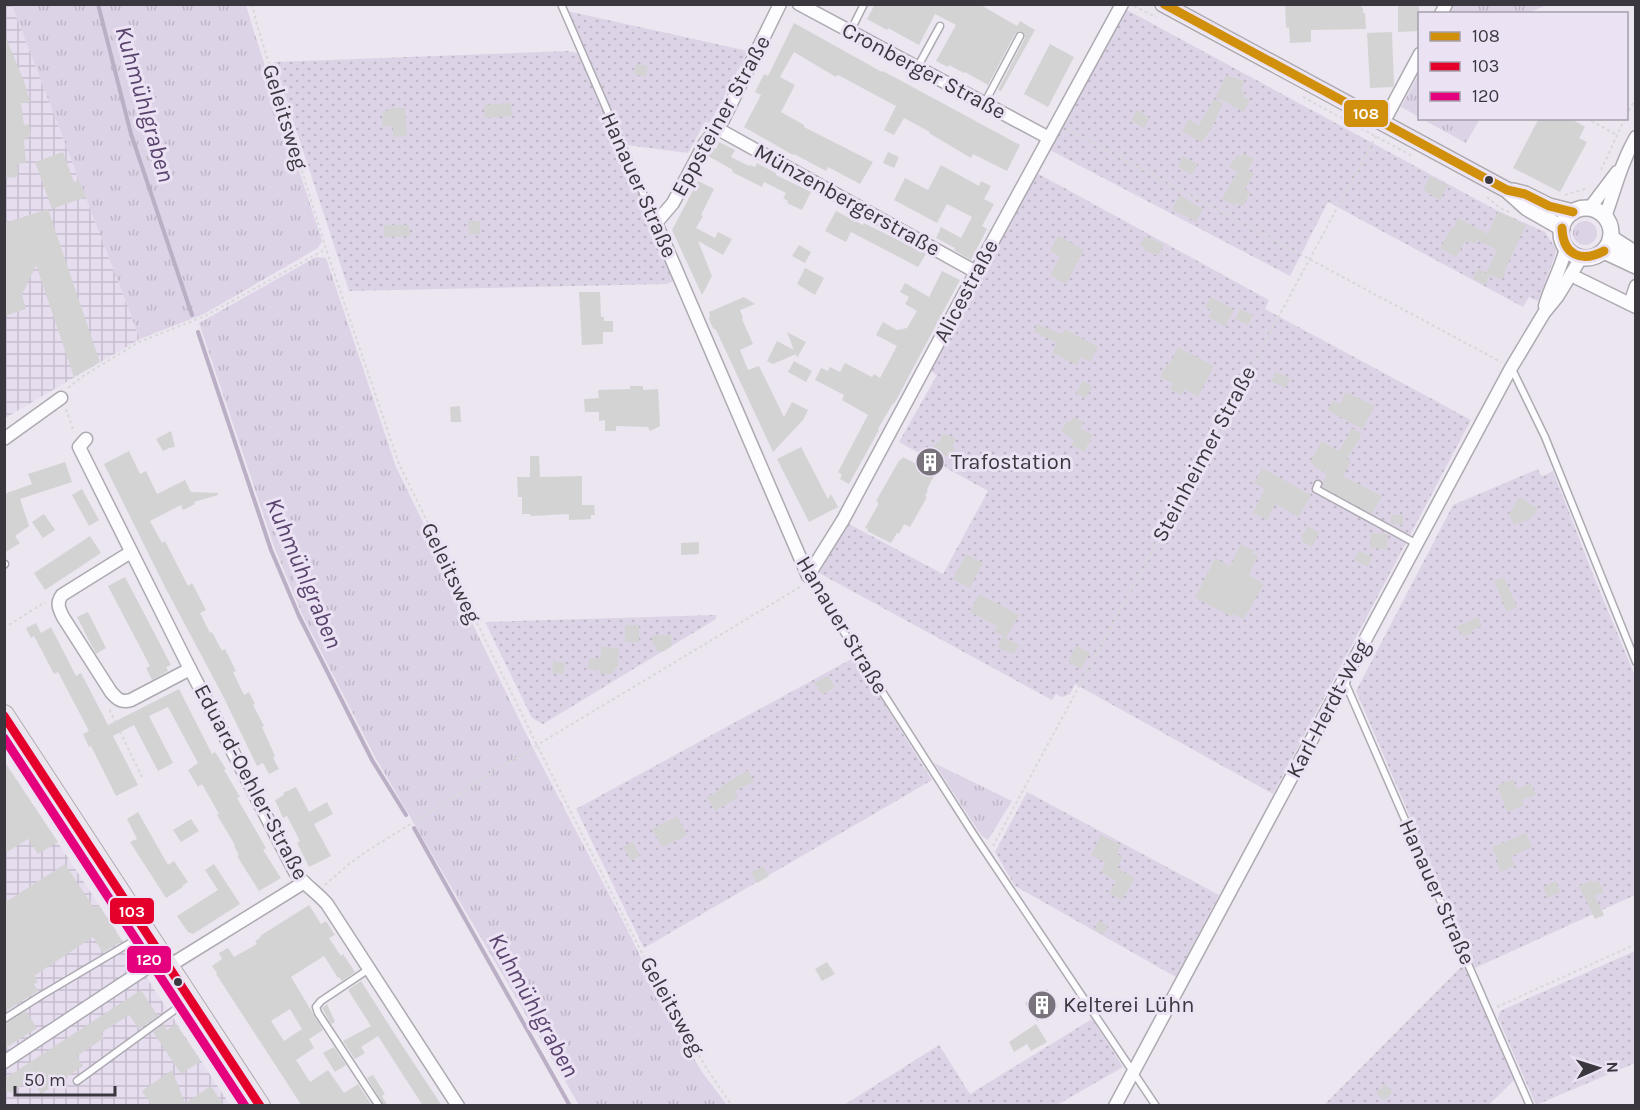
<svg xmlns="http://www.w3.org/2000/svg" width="1640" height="1110" viewBox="0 0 1640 1110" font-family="Karla,sans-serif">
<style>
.industrial{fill:url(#industrial-grid)}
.grass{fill:url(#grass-tufts)}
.garden{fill:url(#garden-dots)}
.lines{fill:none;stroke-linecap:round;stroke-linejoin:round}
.stream{stroke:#bbafc5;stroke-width:4}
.building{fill:#d4d3d4;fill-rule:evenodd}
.service-casing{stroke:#adaab1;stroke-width:9}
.minor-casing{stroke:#adaab1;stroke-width:15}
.tertiary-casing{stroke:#adaab1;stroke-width:18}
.primary-casing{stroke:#b2aab8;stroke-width:22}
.path{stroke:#d8d8da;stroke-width:2;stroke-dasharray:3 3;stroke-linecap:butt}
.service{stroke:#fcfbfd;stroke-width:6}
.minor{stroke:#fcfbfd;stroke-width:12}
.tertiary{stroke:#fcfbfd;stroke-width:15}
.primary{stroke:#eae7ed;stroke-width:20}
.bus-1-casing{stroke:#ebe2f4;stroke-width:14}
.bus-2-casing{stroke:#ebe2f4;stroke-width:14}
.bus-3-casing{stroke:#ebe2f4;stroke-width:14}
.bus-1{stroke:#d1900c;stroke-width:9}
.bus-2{stroke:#e4002b;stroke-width:9}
.bus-3{stroke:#e5007d;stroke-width:9}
.bus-dot{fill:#3b373e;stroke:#ebe2f4;stroke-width:2}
.labels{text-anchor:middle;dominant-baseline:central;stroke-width:6;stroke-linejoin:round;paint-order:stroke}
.street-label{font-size:22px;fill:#3b373e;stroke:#ebe2f4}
.poi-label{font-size:22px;fill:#3b373e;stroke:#ebe2f4;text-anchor:start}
.water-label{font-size:24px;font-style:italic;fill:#5a436d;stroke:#ebe2f4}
.line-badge{stroke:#ebe2f4;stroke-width:2}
.badge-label{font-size:16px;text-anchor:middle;font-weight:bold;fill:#fff}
</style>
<defs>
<pattern id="industrial-grid" width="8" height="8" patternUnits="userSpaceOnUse" patternTransform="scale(1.5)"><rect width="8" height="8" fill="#e6ddef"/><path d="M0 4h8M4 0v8" fill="none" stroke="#c6bece"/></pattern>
<pattern id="grass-tufts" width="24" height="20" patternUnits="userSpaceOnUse" patternTransform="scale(1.5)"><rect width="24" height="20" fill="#ddd3e6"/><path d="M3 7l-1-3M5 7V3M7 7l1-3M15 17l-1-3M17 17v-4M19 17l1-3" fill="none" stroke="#bfb6c6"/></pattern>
<pattern id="garden-dots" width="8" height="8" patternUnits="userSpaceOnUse" patternTransform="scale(1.5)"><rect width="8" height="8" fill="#ddd3e6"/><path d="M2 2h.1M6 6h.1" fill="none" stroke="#bfb6c6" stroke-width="1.8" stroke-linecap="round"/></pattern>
</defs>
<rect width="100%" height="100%" fill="#ebe6f0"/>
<g class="industrial">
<polygon points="4,5 12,5 140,339 5,418"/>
<polygon points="4,761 99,905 230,1105 5,1105"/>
</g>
<g class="grass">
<polygon points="12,5 246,5 253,29 322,241 318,248 204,314 140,339"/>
<polygon points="1454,5 1454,4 1547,5 1528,13 1449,13"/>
<polygon points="1419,74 1419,117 1401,107"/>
<polygon points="1422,119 1480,118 1480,119 1466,143"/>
<circle cx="1585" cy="233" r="12"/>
<polygon points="316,257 326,258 396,467 536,754 626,927 674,1025 702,1072 727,1105 579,1105 375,757 303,616 275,549 199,323"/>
<polygon points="934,763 1012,801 988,840 982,836 977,829"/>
</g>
<g class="garden">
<polygon points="1127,10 1498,211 1545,232 1556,249 1554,258 1538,301 1529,297 1523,307 1328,202 1290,276 1048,149"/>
<polygon points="567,11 748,51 710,123 705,122 688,153 619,144 676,280 667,284 349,291 274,62 567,51 587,55"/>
<polygon points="1037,173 1269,300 1265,309 1471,420 1273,794 1075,684 1070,694 1062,697 1056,694 1052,700 819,573 847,523 943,574 988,491 899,442 937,375 929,370"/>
<polygon points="1538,469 1540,474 1543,476 1553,471 1594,577 1635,676 1635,895 1475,968 1356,691 1453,505"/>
<polygon points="716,615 716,619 543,724 532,718 485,622"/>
<polygon points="855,657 932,780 644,948 576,809"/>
<polygon points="1027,792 1219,895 1176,977 1015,886 995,852"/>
<polygon points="1635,951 1635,1063 1536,1105 1498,1018 1500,1011"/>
<polygon points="1465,963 1515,1079 1489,1105 1323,1106"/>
<polygon points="1092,1019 1123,1067 1057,1105 844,1105 939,1045 970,1094"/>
</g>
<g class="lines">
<g class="stream">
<polyline points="98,4 131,134 192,315"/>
<polyline points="198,332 271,550 299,616 372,760 406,815"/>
<polyline points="414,828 570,1106"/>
</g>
</g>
<g class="building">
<polygon points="875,4 979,4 1017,26 1020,21 1035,30 1001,91 998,90 1025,38 1023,32 1019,31 1015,34 988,85 965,72 964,73 949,65 948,67 936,61 956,25 935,14 919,45 888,28 887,30 867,19"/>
<polygon points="1285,4 1361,4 1361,7 1363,8 1363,13 1365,13 1366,29 1311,30 1311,42 1290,43 1289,27 1286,28"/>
<polygon points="1398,4 1419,4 1419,31 1398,32"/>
<polygon points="794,23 882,72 883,71 1020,145 1007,171 973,154 971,158 929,133 930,132 904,118 894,135 884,130 896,106 840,76 837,75 836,77 794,52 780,77 795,85 781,112 804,125 804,127 873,162 860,184 828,167 826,171 796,155 791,154 744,127 761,95 755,92 764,74 768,76"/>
<polygon points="1392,32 1394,85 1393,87 1370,88 1367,33"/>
<polygon points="4,33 24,81 30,102 21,103 24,125 29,124 31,136 26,137 26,140 24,140 26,163 17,164 18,177 4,178"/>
<polygon points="1050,44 1074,57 1048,107 1024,94"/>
<polygon points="636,64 648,66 646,77 634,74"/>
<polygon points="1226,75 1244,81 1241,90 1245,93 1243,96 1250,100 1244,112 1216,97"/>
<polygon points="1214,99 1223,103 1215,121 1202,143 1182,131 1189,119 1199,125"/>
<polygon points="511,103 512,116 484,118 484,105"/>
<polygon points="389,108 405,108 407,136 393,137 393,127 382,126 383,111 388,111"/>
<polygon points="1137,110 1150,118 1144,128 1131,121"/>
<polygon points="1539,118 1570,118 1585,127 1579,138 1587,142 1560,192 1513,168"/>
<polygon points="719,142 735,150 731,157 749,166 750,165 755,167 757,163 776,173 776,175 811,192 802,210 787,203 788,201 783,198 786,193 764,182 762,187 732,172 733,170 708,156 712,147 716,149"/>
<polygon points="63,152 74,182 79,180 86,197 52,209 35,162"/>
<polygon points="888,152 899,157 894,168 883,163"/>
<polygon points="1243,153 1254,159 1248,170 1254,173 1245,189 1250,192 1243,207 1237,203 1235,206 1222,199 1237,172 1229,167 1237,155 1241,157"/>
<polygon points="1183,156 1198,164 1192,175 1178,167"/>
<polygon points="941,165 979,186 981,181 991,186 984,199 994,204 982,226 987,229 971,260 954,250 955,248 936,238 941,227 961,238 972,217 947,204 937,223 894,200 905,178 928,190"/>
<polygon points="1430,176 1448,185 1440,200 1423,190"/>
<polygon points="698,181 714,189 701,215 703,216 696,228 715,238 718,232 732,239 723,255 698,241 712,276 702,295 672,230"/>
<polygon points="1180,195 1203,209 1196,222 1172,209"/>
<polygon points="48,209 100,362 74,377 36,265 22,295 26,309 4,316 4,223"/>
<polygon points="836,211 863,225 864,223 926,254 918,267 851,232 846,242 825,231"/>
<polygon points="1498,211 1526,225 1505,270 1506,271 1502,280 1486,273 1497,250 1477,240 1475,244 1468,241 1467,243 1465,242 1456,257 1440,248 1452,227 1454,228 1458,218 1488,234"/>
<polygon points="468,221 480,221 480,234 469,235"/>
<polygon points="384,225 409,225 410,236 384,237"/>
<polygon points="1058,235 1084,250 1066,284 1050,275 1060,257 1050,251"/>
<polygon points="1145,236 1164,244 1158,256 1144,250 1145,248 1140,245"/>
<polygon points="799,245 811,252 805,263 792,256"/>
<polygon points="805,268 824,278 815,295 797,284"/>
<polygon points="1478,269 1490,275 1485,285 1473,279"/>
<polygon points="942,271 960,280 894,404 893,403 878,429 879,430 849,484 840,479 842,475 838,472 868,415 842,400 844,395 815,380 821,368 828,371 830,367 840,372 845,363 872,377 874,374 880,378 897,346 876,335 883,322 897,330 907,328 917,311 905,304 909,297 900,292 905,283 929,297"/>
<polygon points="579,292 600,292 601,317 604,317 604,321 613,321 613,332 603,332 603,344 582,345"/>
<polygon points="744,297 755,304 740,310 743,318 742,319 753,344 740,350 748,370 759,366 784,417 792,402 808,410 803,420 773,452 716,330 713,328 709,319 710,316 709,312"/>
<polygon points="1211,297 1234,310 1225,327 1208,317 1212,311 1205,307"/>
<polygon points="1240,309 1253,315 1248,325 1235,319"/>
<polygon points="1037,324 1062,334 1065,329 1098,347 1090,362 1081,357 1077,365 1052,353 1057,343 1034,332"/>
<polygon points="787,332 806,342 797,358 796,354 773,364 767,361 777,341 794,350"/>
<polygon points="1178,347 1214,366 1198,397 1184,389 1181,395 1170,389 1173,384 1160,377 1167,364 1169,365"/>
<polygon points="794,361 812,371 806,382 788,372"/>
<polygon points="1276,372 1290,379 1285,388 1271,381"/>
<polygon points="1083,381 1091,385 1091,389 1086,398 1076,393"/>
<polygon points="630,386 643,386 643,390 658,389 660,426 650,431 648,427 616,426 616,431 605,431 605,420 599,421 599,412 585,412 584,399 599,398 598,390 630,389"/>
<polygon points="1346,392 1375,406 1362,429 1328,410 1333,401 1340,404"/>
<polygon points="460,406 461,422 451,422 450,407"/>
<polygon points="1073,417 1084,422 1080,428 1093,435 1084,452 1071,445 1074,440 1061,431 1067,421 1070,423"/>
<polygon points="1352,428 1362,434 1347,459 1351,461 1343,476 1382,496 1372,514 1323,487 1323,482 1327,474 1313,466 1314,465 1310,462 1322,441 1339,451"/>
<polygon points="171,431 175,447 169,448 163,451 156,439"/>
<polygon points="944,433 956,439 952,447 955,449 950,458 942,454 932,473 935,474 927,489 928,490 925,496 927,497 910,527 904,524 899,534 897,533 891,543 867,531 868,529 865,528 878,505 878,502 876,501 900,459 901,460 903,457 922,467 926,458 928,459 937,441 939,442"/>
<polygon points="801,447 828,499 831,494 838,507 809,522 777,459"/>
<polygon points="129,451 140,474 146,471 157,494 185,480 191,492 218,493 218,495 194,502 195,504 183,510 181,505 150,521 162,543 165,541 188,586 192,583 206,610 200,613 210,633 212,632 222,651 225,649 236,671 233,672 244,695 249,692 255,704 253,705 264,726 262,727 275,756 273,758 279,769 269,774 263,763 257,766 223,696 165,587 104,464"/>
<polygon points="530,456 539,456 540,477 582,476 582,505 594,505 595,515 591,515 591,519 569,520 569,514 531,516 530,514 522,514 522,497 518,497 517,477 530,477"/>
<polygon points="65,462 72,482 20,499 29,526 15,536 20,543 4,553 4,494 32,484 28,474"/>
<polygon points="1262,468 1311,495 1299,517 1275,504 1267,520 1253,513 1265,489 1254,483"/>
<polygon points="82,489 99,520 89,526 72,495"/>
<polygon points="1519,497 1538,508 1532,518 1514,525 1509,514"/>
<polygon points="44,514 55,530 43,538 32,522"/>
<polygon points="1391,515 1403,515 1403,525 1391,524"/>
<polygon points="1308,526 1319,533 1312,547 1301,541 1303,538 1301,537"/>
<polygon points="1371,533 1388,534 1387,549 1370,548"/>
<polygon points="90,536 101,553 45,590 34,573"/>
<polygon points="699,542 699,554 681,555 681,543"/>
<polygon points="1241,544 1254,551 1252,553 1258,556 1249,575 1264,584 1244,619 1233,614 1232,617 1195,598 1215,558 1230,566"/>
<polygon points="1359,550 1372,557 1368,567 1354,560"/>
<polygon points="966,554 983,563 970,588 953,579"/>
<polygon points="125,577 171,665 166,667 168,671 152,680 146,668 150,666 108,586"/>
<polygon points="1504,577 1517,607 1507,612 1494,581"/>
<polygon points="979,594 1019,615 1006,638 1019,645 1014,654 998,648 1003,636 994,631 997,626 970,612"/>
<polygon points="88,612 106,648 96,654 77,617"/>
<polygon points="1478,617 1482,626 1471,631 1472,633 1464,637 1456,627"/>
<polygon points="36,623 41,633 51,627 76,676 81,673 108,725 179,689 212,754 215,752 226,769 224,770 240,797 237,798 266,848 263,850 281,878 259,891 237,856 239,855 234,846 235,845 217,815 219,814 202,784 198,787 188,770 198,763 168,707 149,716 173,763 158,771 134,725 113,736 138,785 116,796 91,746 89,747 83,734 89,731 58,672 54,674 34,636 31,638 26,628"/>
<rect x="625" y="625" width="14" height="17"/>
<polygon points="652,635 671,635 672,646 664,651 656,651 656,646 653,646"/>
<polygon points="1076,645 1090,653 1081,669 1068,662"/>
<polygon points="601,647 619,648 618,666 612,674 600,674 600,670 588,669 589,658 601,658"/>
<polygon points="553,661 565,663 563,674 552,673"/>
<polygon points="828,676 835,687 822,695 814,683"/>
<polygon points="4,761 58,842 38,854 28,839 4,854"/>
<polygon points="748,770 754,781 734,792 738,798 715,811 707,797 720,790 718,788"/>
<polygon points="1513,779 1517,789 1531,783 1536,795 1522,800 1524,805 1507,812 1497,785"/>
<polygon points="296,787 309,812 327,802 333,814 314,824 331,856 309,867 297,843 300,841 287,816 283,818 275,800 284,795 283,793"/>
<polygon points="138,812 168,865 174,861 188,882 182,886 183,887 166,898 130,842 137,839 127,819"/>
<polygon points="677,816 687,835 662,847 652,829"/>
<polygon points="191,819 199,831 181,842 173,830"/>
<polygon points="1526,833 1532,847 1511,857 1515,866 1500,872 1497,863 1498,862 1492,847"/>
<polygon points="1101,835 1121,845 1117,854 1123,857 1117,868 1135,878 1125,896 1124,895 1122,900 1109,894 1116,881 1101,872 1106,863 1091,855"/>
<polygon points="633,842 640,855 631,861 623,847"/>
<polygon points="65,864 94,908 99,905 122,941 103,953 93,937 34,976 38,982 34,984 38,991 4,1012 4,903"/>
<polygon points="214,864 240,904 193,934 188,932 177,916 218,890 205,870"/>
<polygon points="763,866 769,876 757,883 751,872"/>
<polygon points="1592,880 1593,883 1598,880 1604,892 1595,896 1604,915 1595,919 1579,886"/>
<polygon points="1556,881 1560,892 1548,898 1543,887"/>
<path d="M309,905L321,924L326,921L335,935L329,938L341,956L343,954L355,972L342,981L339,977L338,978L324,956L291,977L323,1030L309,1039L314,1048L296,1060L310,1082L328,1070L344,1093L358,1084L372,1106H302L216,974L217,973L212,966L222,959L219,953L228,948L234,957L257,944L255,941L261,937L260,936ZM290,1009L302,1029L284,1041L271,1021Z"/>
<polygon points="1099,920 1108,926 1103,935 1094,930"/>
<polygon points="827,962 835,974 822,981 815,969"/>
<polygon points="361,981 394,1033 442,1106 423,1106 378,1036 361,1047 365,1053 355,1059 343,1041 371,1026 348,990"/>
<polygon points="1047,989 1058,1007 1037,1021 1025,1003"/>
<polygon points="141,990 158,1016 139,1029 129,1015 101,1033 104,1038 77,1056 83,1066 41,1094 31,1079 10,1093 9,1091 4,1094 4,1079"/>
<polygon points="327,1004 335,1022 331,1024 322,1008"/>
<polygon points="26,1011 37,1028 4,1049 4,1024"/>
<polygon points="164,1024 167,1030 176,1024 201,1061 181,1074 153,1032"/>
<polygon points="1036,1024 1047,1042 1031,1051 1027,1044 1014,1052 1009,1042"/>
<polygon points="334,1047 346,1065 335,1072 323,1053"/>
<polygon points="172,1070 185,1103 211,1086 224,1106 152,1106 142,1091"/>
<polygon points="373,1075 385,1094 382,1096 388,1106 384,1106 367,1078"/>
<polygon points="1385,1084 1393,1092 1384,1101 1376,1093"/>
</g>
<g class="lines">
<g class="service-casing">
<g id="service">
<polyline points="561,4 656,223"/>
<polyline points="850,32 864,4"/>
<polyline points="917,68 940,26"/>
<polyline points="984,104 1020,36"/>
<polyline points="1512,369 1545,437 1636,662"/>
<polyline points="1318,484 1316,489 1417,544"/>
<polyline points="4,565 5,564"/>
<polyline points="808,576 974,835 1156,1106"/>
<polyline points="1344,680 1530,1106"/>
<polyline points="369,969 321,1001 316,1007 318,1013 379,1106"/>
<polyline points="4,1019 42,995 145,934"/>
<polyline points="77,1081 187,1001"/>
</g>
</g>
<g class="minor-casing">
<g id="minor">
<polyline points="780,4 723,120 705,143 673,203 656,223 808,576"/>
<polyline points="799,4 1049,138"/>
<polyline points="1441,14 1446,4"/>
<polyline points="1383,123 1420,54"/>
<polyline points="718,129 976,272"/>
<polyline points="1589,209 1617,172"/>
<path d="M1605,217C1615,189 1621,163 1636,137"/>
<polyline points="1577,278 1636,307"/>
<polyline points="1630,304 1636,286"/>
<path d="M1545,306C1550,286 1562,268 1566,247"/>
<polyline points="4,439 61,398"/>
<path d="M86,439L79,447L190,669L295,872C304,885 317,892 327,904L458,1106"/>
<path d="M131,552L62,595C56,603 59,609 63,617L111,692C117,699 121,703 131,700L190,669"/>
<polyline points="808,576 843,520 976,272 1122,4"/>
<polyline points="169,966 303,883"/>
<polyline points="4,1062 163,957"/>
<polyline points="1115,1106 1511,368 1544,313 1557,297 1581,258"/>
</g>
</g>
<g class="tertiary-casing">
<g id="tertiary">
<polyline points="1163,4 1507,190 1527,208 1562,228"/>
<polyline points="1513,191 1525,194 1549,206 1573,212"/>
<circle cx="1586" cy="233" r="25"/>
<polyline points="1611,238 1636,254"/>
<polyline points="1604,251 1636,266"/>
</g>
</g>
<g class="primary-casing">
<polyline id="primary" points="4,715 260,1106"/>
</g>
<g class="path">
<polyline points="252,4 257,25 326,249 399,464 537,745 659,987 707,1069 732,1106"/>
<polyline points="1134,6 1156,17"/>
<polyline points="1303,97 1414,157"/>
<polyline points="1626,116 1636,98"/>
<polyline points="1586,118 1617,135"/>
<polyline points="1067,129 1501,362"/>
<polyline points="1601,170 1625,118"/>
<polyline points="1565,195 1588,188"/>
<polyline points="1487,197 1500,208 1509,212"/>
<polyline points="68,388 83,376 139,342 205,316 326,249"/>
<polyline points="66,409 74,432"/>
<polyline points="4,628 42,604 46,603"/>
<polyline points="111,710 110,711 142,777"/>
<polyline points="993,846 1376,136"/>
<polyline points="325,885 349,864 364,853 537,745 800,587"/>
<polyline points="1497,1007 1636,944"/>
</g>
<use href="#service" class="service"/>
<use href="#minor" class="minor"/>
<use href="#tertiary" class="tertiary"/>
<use href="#primary" class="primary"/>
<g class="bus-1-casing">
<g id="bus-1">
<polyline points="1164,4 1507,190 1525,194 1549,206 1573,212"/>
<path d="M1562,228C1563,255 1581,263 1604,251"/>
</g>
</g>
<g class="bus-2-casing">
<polyline id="bus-2" points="4,716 260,1106"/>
</g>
<g class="bus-3-casing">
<polyline id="bus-3" points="4,738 245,1106"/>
</g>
<use href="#bus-1" class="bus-1"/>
<use href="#bus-2" class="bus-2"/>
<use href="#bus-3" class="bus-3"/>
</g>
<defs>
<g id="building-disc" transform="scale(1.5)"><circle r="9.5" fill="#79747c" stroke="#ebe2f4"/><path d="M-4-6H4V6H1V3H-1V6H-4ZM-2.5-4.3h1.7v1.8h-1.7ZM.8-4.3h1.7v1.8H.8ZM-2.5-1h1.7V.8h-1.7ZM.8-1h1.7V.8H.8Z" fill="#fff"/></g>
</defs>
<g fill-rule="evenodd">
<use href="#building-disc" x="930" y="462"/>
<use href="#building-disc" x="1042" y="1005"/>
</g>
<g class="bus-dot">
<circle cx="1489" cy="180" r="5"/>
<circle cx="178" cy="982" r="5"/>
</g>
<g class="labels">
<g class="street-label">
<text transform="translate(924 71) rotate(28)">Cronberger Straße</text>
<text transform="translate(721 116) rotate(-61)">Eppsteiner Straße</text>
<text transform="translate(285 117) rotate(73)">Geleitsweg</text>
<text transform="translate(639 185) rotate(66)">Hanauer Straße</text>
<text transform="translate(847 200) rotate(29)">Münzenbergerstraße</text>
<text transform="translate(966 291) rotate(-62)">Alicestraße</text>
<text transform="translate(1204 454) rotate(-62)">Steinheimer Straße</text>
<text transform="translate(451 573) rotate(64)">Geleitsweg</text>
<text transform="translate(842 625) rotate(59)">Hanauer Straße</text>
<text transform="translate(1328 709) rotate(-62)">Karl-Herdt-Weg</text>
<text transform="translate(251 782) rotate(62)">Eduard-Oehler-Straße</text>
<text transform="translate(1437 892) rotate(66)">Hanauer Straße</text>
<text transform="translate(672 1006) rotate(61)">Geleitsweg</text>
</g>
<g class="poi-label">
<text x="951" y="462">Trafostation</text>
<text x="1063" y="1005">Kelterei Lühn</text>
</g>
<g class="water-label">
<text transform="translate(145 104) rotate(74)">Kuhmühlgraben</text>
<text transform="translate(304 573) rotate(67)">Kuhmühlgraben</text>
<text transform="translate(534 1005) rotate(61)">Kuhmühlgraben</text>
</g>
</g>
<g class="line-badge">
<rect x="1343" y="99" width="46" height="29" rx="6" fill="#d1900c"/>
<rect x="109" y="897" width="46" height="28" rx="6" fill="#e4002b"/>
<rect x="126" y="945" width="46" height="29" rx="6" fill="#e5007d"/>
</g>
<g class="badge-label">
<text x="1366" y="119">108</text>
<text x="132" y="917">103</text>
<text x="149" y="965">120</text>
</g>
<rect width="1640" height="1110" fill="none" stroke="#3b373e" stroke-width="12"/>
<rect x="1418" y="12" width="210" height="108" fill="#ebe2f4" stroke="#a59eab" stroke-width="1.5"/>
<rect x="1430" y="32" width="30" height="9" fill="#d1900c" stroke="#a59eab" stroke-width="1.5"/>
<text x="1472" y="42" font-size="18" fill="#3b373e">108</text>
<rect x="1430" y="62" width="30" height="9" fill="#e4002b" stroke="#a59eab" stroke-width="1.5"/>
<text x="1472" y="72" font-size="18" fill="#3b373e">103</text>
<rect x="1430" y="92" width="30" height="9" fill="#e5007d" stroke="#a59eab" stroke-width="1.5"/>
<text x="1472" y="102" font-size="18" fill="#3b373e">120</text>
<g transform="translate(1598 1068) rotate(87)" stroke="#ebe2f4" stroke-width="4.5" paint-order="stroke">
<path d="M0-4.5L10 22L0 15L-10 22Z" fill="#3b373e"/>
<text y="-9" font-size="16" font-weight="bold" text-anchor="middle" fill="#3b373e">N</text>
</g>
<path d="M15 1086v9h100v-9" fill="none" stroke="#3b373e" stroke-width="3"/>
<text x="24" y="1086" font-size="18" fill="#3b373e" stroke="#ebe2f4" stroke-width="4.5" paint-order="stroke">50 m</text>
</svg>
